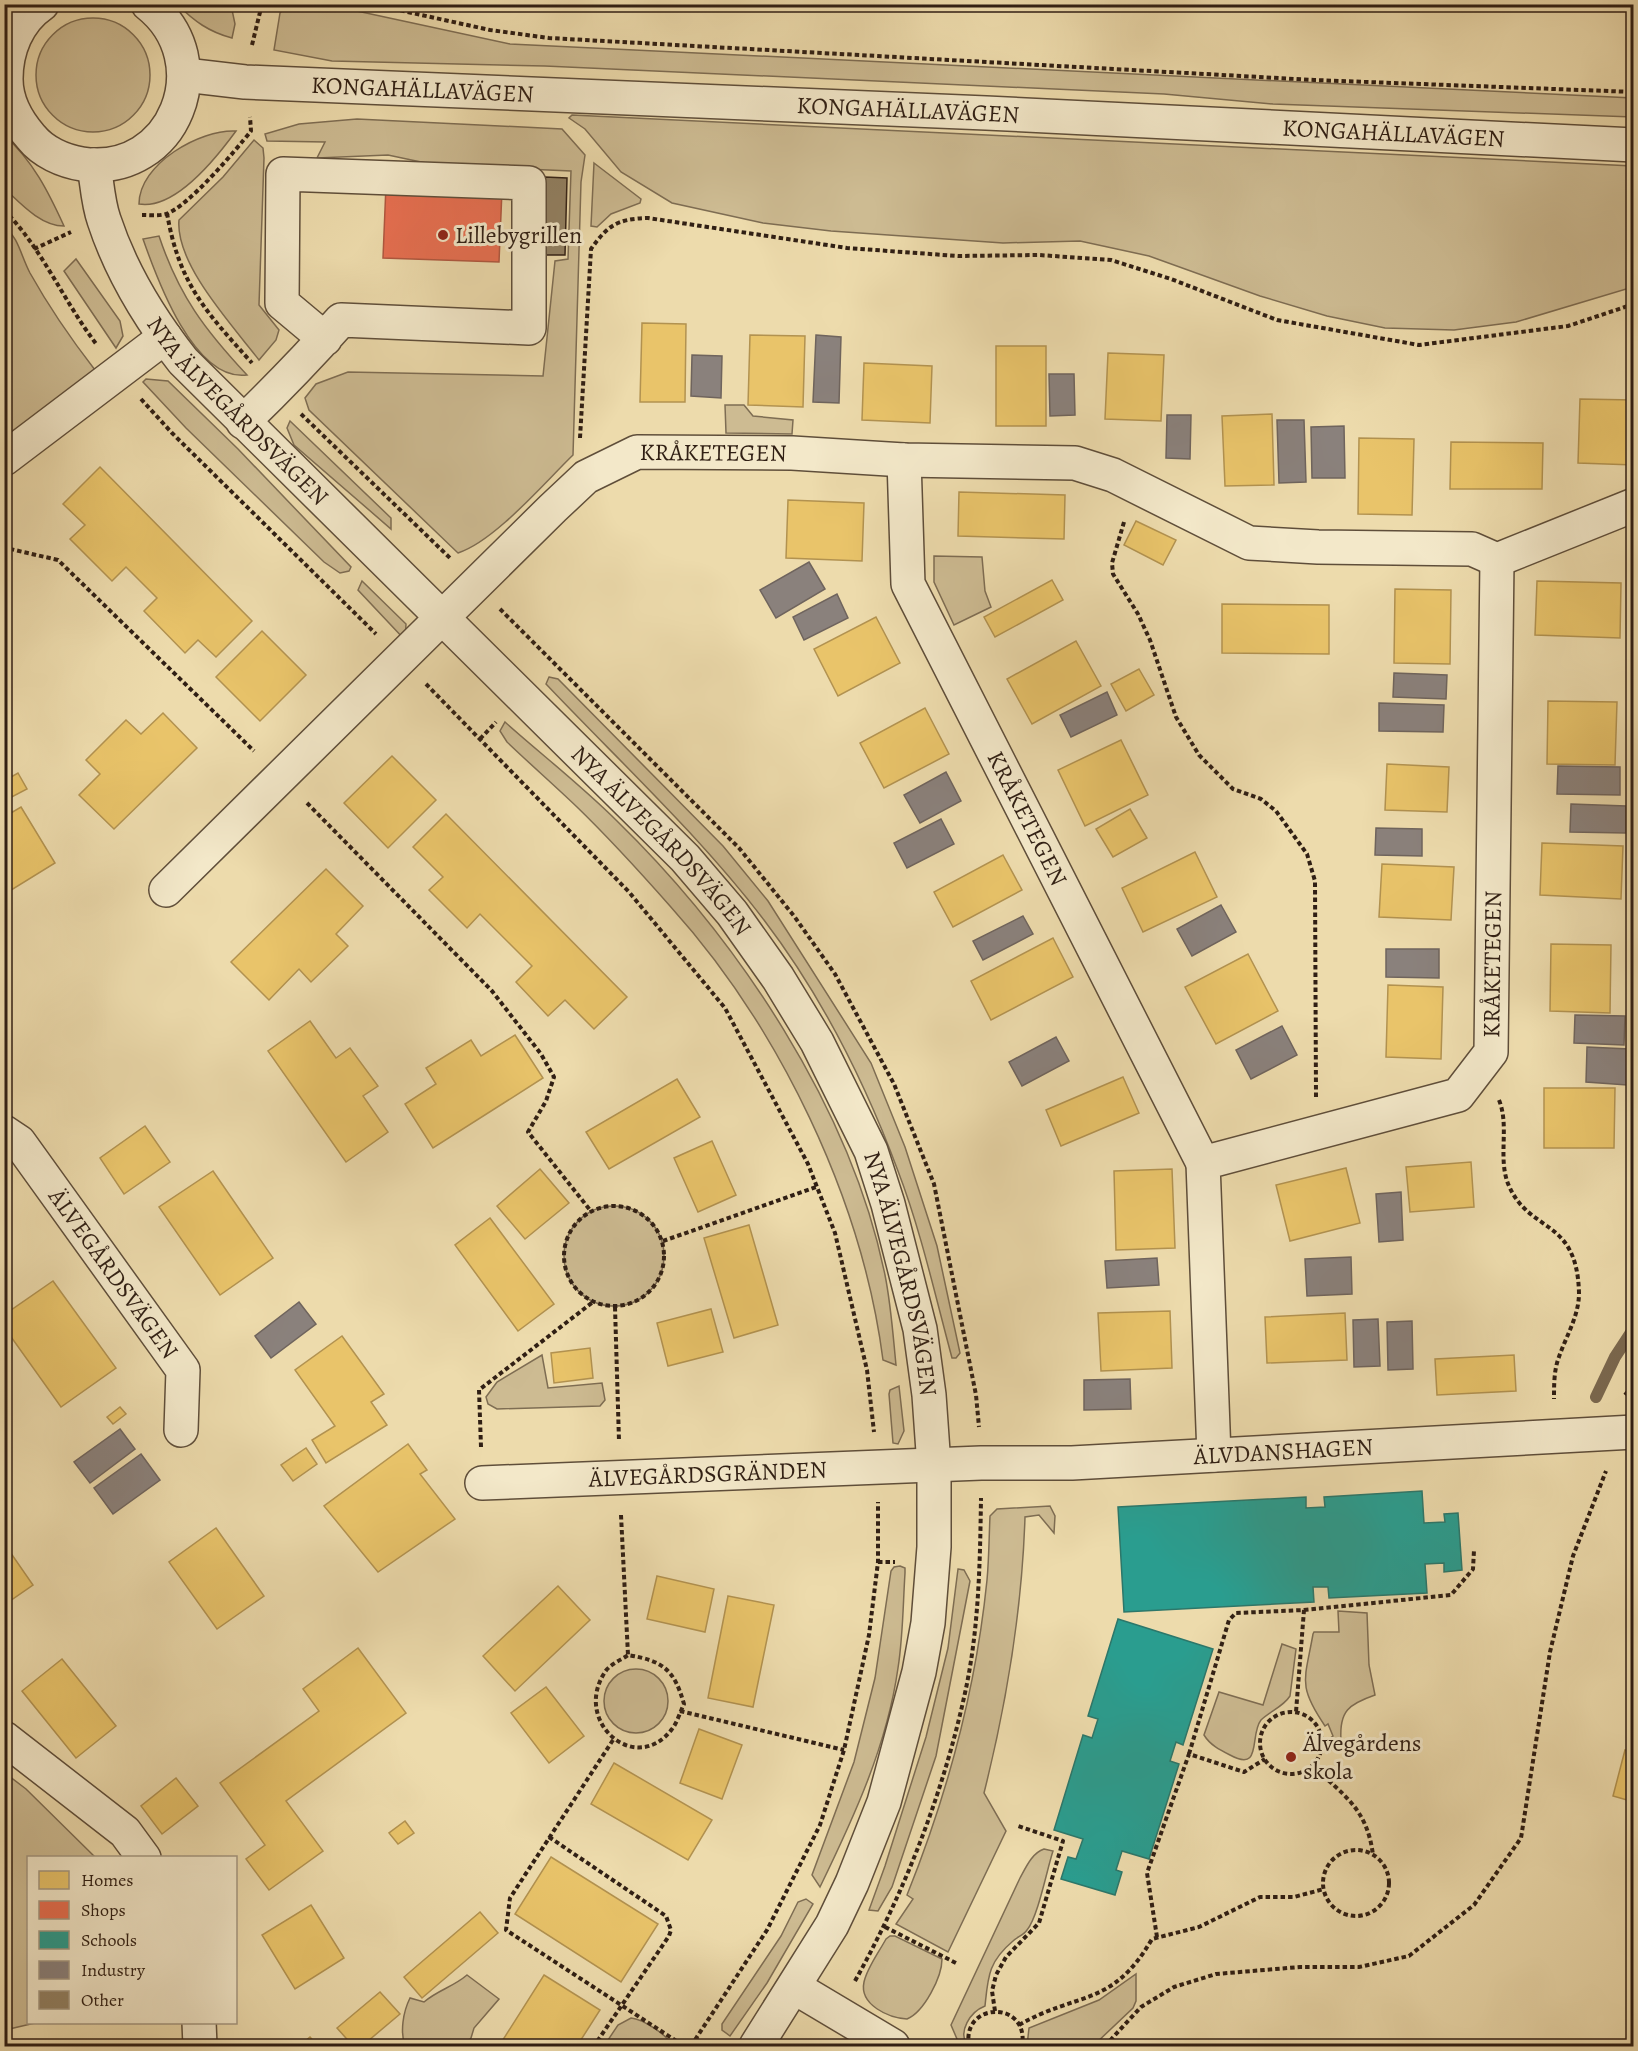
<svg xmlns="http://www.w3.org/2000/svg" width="1638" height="2051" viewBox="0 0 1638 2051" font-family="Alegreya,serif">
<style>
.green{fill:#cdbb92;stroke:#7e6d53;stroke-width:1.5}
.homes{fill:#e9c46a;stroke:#b29250;stroke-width:1.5}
.shops{fill:#e76f51;stroke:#b0573f;stroke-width:1.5}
.schools{fill:#2a9d8f;stroke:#2c776a;stroke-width:1.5}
.industry{fill:#8a817c;stroke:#6f645d;stroke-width:1.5}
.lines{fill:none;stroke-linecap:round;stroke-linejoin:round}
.stream{stroke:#7b6950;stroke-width:12}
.building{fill:#928163;stroke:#301f14;stroke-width:1.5}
.minor-casing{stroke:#5f4e3a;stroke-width:36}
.path{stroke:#301f14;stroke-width:4;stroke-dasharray:4.5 3;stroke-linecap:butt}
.minor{stroke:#f3e8c9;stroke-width:33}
.poi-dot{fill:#8f2418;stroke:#f3e8c9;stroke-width:2}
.labels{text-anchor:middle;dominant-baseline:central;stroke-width:6;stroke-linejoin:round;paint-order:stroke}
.street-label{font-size:24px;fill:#301f14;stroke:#f3e8c9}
.poi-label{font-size:24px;fill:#301f14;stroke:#f3e8c9;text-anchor:start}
</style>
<rect width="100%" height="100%" fill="#eddbac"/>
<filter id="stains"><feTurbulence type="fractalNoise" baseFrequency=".00333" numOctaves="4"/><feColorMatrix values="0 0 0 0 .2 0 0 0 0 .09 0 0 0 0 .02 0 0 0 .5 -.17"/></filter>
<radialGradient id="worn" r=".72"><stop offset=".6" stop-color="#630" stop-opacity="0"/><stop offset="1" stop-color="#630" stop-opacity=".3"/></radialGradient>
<g class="green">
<polygon points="313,4 343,8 510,44 1633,98 1633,117 1273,104 1164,94 545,66 332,61 274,50 280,13 286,5"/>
<path d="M178,5H231L235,24L232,38C209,32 194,21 178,5Z"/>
<circle cx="93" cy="75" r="57"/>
<polygon points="572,115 1633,166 1633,287 1516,322 1454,330 1385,328 1327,316 1260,296 1149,256 1080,241 1003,243 831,231 763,223 672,203 621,172 585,129 569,118"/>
<path d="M357,119L562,129L585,155L581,182L573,455C544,483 495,541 458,553L309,410L305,398L316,384L348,372L543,376L555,261L568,259L571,171L435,165L388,155L317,158L325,142L267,141L265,134L299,124Z"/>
<path d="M236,131C217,157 175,210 139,204C139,164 200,129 236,131Z"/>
<path d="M4,135C33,161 48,191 64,226C41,226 21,204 5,189Z"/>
<path d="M254,140L263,148L264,158L259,305L279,330L276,340L259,360C233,326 175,264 179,220L223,177Z"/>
<polygon points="594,163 641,199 640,203 611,214 597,227 591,226"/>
<path d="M4,225C19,239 21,256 30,273C49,307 71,339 95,370L4,438Z"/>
<path d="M159,236C179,296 205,330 247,375C194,382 157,279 143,239Z"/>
<polygon points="76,259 120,321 123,336 116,348 64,271"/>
<polygon points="146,379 168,381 238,449 351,567 349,571 340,573 324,562 186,428 143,382"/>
<polygon points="725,405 744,405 753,416 793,420 792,434 726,433"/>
<polygon points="290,421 391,518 391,529 294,445 287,428"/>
<polygon points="934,556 982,557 985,591 991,607 954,625 934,582"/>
<polygon points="362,581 406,624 405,640 358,590"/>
<path d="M549,677L558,679L723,846L768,901L871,1063L905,1147L937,1246L960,1353L956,1358H952C935,1295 921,1231 898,1171C865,1082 821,995 764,920C699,835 619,761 546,684Z"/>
<path d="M505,722C542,755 582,786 617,821C738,939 851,1108 885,1275C891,1305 893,1335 896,1365L883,1360C862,1198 779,1027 670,906C640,872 609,838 577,807C554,785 530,764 507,742L500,731Z"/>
<circle cx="614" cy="1256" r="50"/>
<polygon points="542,1355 548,1388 602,1383 605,1400 600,1406 497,1409 488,1404 486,1397 497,1382"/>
<polygon points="899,1386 904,1431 898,1444 893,1443 889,1394 890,1390"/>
<path d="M1050,1506L1055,1516L1054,1533L1039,1515L1025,1517C1022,1612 1007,1701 984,1793L1006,1831L948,1952L896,1924L913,1899L907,1895C948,1793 976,1689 987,1580C989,1559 989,1537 990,1516L997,1509Z"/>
<path d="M900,1566L905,1568V1573C903,1604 903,1637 898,1668C887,1746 854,1817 820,1887L812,1875L854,1762L875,1678L891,1571L894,1567Z"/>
<polygon points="958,1569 964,1570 970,1581 936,1756 892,1887 878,1911 869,1910 885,1866 926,1737 948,1648"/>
<path d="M1338,1611L1367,1613L1369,1665L1375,1695C1349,1704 1339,1711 1341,1740L1329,1752V1739L1333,1736L1328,1724L1325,1726C1297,1685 1305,1680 1313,1634L1314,1632H1339Z"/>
<path d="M1282,1644L1296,1649L1290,1696C1283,1707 1270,1711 1261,1720C1249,1735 1263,1773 1230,1755C1220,1750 1210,1745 1204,1735L1219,1692L1263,1705Z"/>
<circle cx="636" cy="1701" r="32"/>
<polygon points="5,1773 26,1789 95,1857 28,1858 28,2022 35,2023 5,2030"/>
<path d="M1044,1849L1053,1851C1047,1869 1038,1917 1027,1930C1024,1935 1017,1937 1013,1941C988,1962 988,1977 985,2006C970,2012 958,2031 967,2046H960L951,2025L1020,1878C1026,1867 1032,1853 1044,1849Z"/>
<polygon points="806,1899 813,1904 767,1983 730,2036 722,2030 722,2024 781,1936 798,1902"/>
<path d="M890,1936H895L942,1959C942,1977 924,2012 907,2019C889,2018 859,2005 864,1982C867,1968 879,1952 886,1939Z"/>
<polygon points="1136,1974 1136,2001 1133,2008 1093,2046 1027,2046 1029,2028 1099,2000"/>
<path d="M467,1975L499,1999L474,2028L471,2038L465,2046H405C400,2032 403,2012 410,1998L424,2002C438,1990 453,1987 467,1975Z"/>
<path d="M631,2018C643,2019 669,2036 672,2046H604L618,2025Z"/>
</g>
<g class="homes">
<polygon points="642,323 686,324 685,402 640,402"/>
<polygon points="750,335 805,336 803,407 748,405"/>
<rect x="996" y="346" width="50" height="80"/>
<polygon points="1108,353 1164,355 1161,421 1105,419"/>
<polygon points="864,363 932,366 930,423 862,420"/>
<polygon points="1580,399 1634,400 1634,465 1578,463"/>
<polygon points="1272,414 1274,485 1225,486 1222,416"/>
<polygon points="1359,438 1414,439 1412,515 1358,514"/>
<polygon points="1451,442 1543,443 1542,489 1450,489"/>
<polygon points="100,467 252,621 216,657 198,640 185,653 144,611 157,598 126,567 112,581 70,539 85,525 63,504"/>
<polygon points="959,492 1065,495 1064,539 958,536"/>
<polygon points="788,500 864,503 862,561 786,558"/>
<polygon points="1136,521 1176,540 1163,565 1124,545"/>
<polygon points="1052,580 1063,600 995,637 984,617"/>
<polygon points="1537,581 1621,583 1620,638 1535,635"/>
<polygon points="1395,589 1451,590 1450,664 1394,663"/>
<polygon points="1222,604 1329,605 1329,654 1222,653"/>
<polygon points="876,617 900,663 838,696 814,649"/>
<polygon points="262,631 306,675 260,721 216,677"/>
<polygon points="1076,641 1101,686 1032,724 1007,679"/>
<polygon points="1139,669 1154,695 1126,711 1111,684"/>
<polygon points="1548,701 1617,702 1615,765 1547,764"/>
<polygon points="925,708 949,754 884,788 860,743"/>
<polygon points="163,713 197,748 114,829 79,795 100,774 86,760 126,720 141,734"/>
<polygon points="1121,740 1148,795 1085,826 1058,770"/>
<polygon points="392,756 436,800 388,848 344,803"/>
<polygon points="1387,764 1449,767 1447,812 1385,810"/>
<polygon points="18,773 27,789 4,801 4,781"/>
<polygon points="21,807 55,863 8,892 4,887 4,817"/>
<polygon points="1130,809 1147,838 1113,857 1096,829"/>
<polygon points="446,814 627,997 594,1029 565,1000 548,1016 516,982 532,966 480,914 467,928 429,890 443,877 413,847"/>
<polygon points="1542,843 1623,846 1621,899 1540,895"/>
<polygon points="1195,852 1217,897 1143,932 1122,888"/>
<polygon points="1003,855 1022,890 953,927 934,892"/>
<polygon points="1382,864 1454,867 1451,920 1379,917"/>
<polygon points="326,869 363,906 336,934 348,946 311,982 299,969 269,1000 231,962"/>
<polygon points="1053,938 1073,977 991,1020 971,981"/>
<polygon points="1551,944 1611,945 1610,1013 1550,1011"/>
<polygon points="1248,954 1278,1011 1216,1044 1185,987"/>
<polygon points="1388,985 1443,987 1441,1059 1386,1057"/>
<polygon points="310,1021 336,1058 350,1048 378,1086 363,1096 388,1132 346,1162 268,1051"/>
<polygon points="515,1035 543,1078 433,1148 405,1104 436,1084 426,1068 471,1040 481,1056"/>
<polygon points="1123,1077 1139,1113 1061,1146 1046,1110"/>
<polygon points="677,1079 700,1117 609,1169 586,1132"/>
<polygon points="1544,1088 1615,1088 1614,1148 1544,1148"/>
<polygon points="145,1126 170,1162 124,1194 100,1158"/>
<polygon points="712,1141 736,1195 698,1212 674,1158"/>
<polygon points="1471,1162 1474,1207 1410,1212 1406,1167"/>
<polygon points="1346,1168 1360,1223 1290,1241 1276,1185"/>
<polygon points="540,1169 569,1203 525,1239 497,1206"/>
<polygon points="1172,1169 1175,1248 1116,1250 1114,1171"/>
<polygon points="213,1171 273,1258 220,1295 159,1207"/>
<polygon points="490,1218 554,1304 518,1331 455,1245"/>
<polygon points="749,1225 778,1325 734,1338 704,1238"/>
<polygon points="4,1240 10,1248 4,1253"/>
<polygon points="53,1281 116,1368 61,1407 4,1327 4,1315"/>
<polygon points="711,1309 723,1352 668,1366 657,1323"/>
<polygon points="1170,1311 1172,1368 1101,1371 1098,1313"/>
<polygon points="1345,1313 1347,1360 1267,1363 1265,1317"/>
<polygon points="342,1336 384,1394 371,1402 387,1425 326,1463 312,1440 335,1426 295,1370"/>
<polygon points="590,1348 593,1378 554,1383 551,1353"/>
<polygon points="1514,1355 1516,1391 1437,1395 1435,1359"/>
<polygon points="120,1407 126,1414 113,1424 107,1417"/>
<polygon points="408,1444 427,1470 420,1474 455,1519 378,1572 324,1506"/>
<polygon points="306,1448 317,1464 293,1481 281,1465"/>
<polygon points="216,1528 264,1596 217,1629 169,1562"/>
<polygon points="8,1549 33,1585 4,1605 4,1551"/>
<polygon points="657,1576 714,1589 705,1632 647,1619"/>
<polygon points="558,1586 590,1620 515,1691 483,1656"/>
<polygon points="728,1596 774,1605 753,1707 708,1698"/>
<polygon points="358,1648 406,1713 286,1801 323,1851 269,1890 246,1859 265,1845 220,1783 319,1711 303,1689"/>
<polygon points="62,1659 116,1726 76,1758 22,1691"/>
<polygon points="546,1687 584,1736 549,1763 511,1713"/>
<polygon points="699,1729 742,1745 722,1799 680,1783"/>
<polygon points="1625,1750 1634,1752 1634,1802 1613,1796"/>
<polygon points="614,1763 712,1820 688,1860 591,1804"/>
<polygon points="176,1778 198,1806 162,1834 141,1806"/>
<polygon points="405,1821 414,1833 398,1844 389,1833"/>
<polygon points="551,1857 658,1924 621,1982 515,1914"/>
<polygon points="311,1905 344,1958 295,1989 262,1935"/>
<polygon points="480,1912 498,1933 422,1998 404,1977"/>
<polygon points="544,1975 600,2010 577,2046 499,2046"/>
<polygon points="380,1992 400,2014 362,2046 353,2046 337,2028"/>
<polygon points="310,2037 318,2046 299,2046"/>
</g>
<polygon class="shops" points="386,185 502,190 499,262 383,258"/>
<g class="schools">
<polygon points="1422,1491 1424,1523 1445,1522 1444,1514 1458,1513 1462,1570 1444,1572 1444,1563 1425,1564 1427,1593 1329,1598 1328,1587 1313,1587 1314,1602 1124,1612 1118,1507 1306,1497 1306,1508 1325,1507 1324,1497"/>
<polygon points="1118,1619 1213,1649 1183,1745 1176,1742 1170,1761 1179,1764 1149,1859 1122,1851 1116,1870 1122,1872 1115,1895 1061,1879 1068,1857 1076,1859 1083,1839 1054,1830 1083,1735 1092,1738 1098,1719 1088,1716"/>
</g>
<g class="industry">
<polygon points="816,335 841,337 839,403 813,402"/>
<polygon points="692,355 722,356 721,398 691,396"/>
<polygon points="1049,374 1074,374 1075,415 1050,416"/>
<polygon points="1167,415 1191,415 1190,459 1166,458"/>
<polygon points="1277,420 1304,420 1306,482 1279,483"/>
<polygon points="1344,426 1345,478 1312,478 1311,427"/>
<polygon points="809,562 825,589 776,618 760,590"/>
<polygon points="837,594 848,618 804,640 793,617"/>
<polygon points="1394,673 1447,675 1446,699 1393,697"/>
<polygon points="1107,692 1117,715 1071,737 1060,715"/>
<polygon points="1379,703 1444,705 1443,732 1379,731"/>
<polygon points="1558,766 1620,767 1620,795 1557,794"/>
<polygon points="946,772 961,801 920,823 904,795"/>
<polygon points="1571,804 1626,806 1626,833 1570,832"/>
<polygon points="941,819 954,844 907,868 894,843"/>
<polygon points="1376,828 1422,829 1422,856 1375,855"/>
<polygon points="1221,905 1236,932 1192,956 1177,929"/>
<polygon points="1023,916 1033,934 983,960 973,941"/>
<polygon points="1386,949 1439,949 1439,978 1386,977"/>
<polygon points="1575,1015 1625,1016 1624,1045 1574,1043"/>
<polygon points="1282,1026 1297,1055 1251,1079 1236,1050"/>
<polygon points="1056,1037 1069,1061 1022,1086 1009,1062"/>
<polygon points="1587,1047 1629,1049 1627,1085 1586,1082"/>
<polygon points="1401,1192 1403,1240 1379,1242 1376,1194"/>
<polygon points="1351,1257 1352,1294 1307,1296 1305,1259"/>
<polygon points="1157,1258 1159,1285 1107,1288 1105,1261"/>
<polygon points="299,1302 316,1324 271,1358 255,1336"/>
<polygon points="1378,1319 1380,1366 1354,1367 1353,1320"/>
<polygon points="1412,1321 1413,1369 1388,1370 1387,1322"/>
<polygon points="1130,1379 1131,1409 1084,1410 1084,1380"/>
<polygon points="120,1429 135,1449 90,1483 74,1462"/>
<polygon points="141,1454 160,1480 113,1514 94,1488"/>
</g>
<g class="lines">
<polyline class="stream" points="1596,1397 1615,1357 1634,1328"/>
</g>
<polygon class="building" points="545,177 567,178 565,255 544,255"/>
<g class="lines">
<g class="minor-casing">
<g id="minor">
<path d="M42,4C17,21 6,51 6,79C6,101 17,121 31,137C43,152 63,161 82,164C175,177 220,61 148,4"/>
<path id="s1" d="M185,75L245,82L986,113L1634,145"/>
<path id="s2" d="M94,165C97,183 98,203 104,220C121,272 150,319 183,361L685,858L732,913L778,978L817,1042L871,1151L888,1204L920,1329L929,1395L934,1466V1547L928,1623L919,1672L884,1802L852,1883L832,1925L756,2046"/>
<path d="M243,422C277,389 310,355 341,320L529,328V183L283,174L282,303L325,339"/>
<polyline points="4,459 165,337"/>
<path id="s3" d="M904,460L908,584L1203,1163"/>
<path id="s4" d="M166,890L553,508L586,477L637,452L792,453L904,460L1075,463L1113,475L1249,543L1318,547L1472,549L1497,560L1634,505"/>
<path id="s5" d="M4,1132L19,1142L183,1370L181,1430"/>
<path id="s6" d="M1214,1455L1203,1163L1458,1095L1491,1052L1497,560"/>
<path id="s7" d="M482,1483L981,1463H1072L1634,1432"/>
<polyline points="4,1738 125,1832 144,1858"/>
<polyline points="794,1987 893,2046"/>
<polyline points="199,2022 200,2046"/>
</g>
</g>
<g class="path">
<polyline points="371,4 490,30 549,38 1314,80 1634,92"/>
<polyline points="252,45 262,4"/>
<path d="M4,210C42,248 64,302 97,345"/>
<path d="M167,213C179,284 206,312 252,363"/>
<path d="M142,215C149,215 159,216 166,214C189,206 235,151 251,131L250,117"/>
<polyline points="34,249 71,232"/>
<polyline points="141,399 172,433 376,634"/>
<polyline points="301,414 451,559"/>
<path d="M580,438L591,249C608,225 617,219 648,218L847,248L958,256L1039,255L1111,260L1171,279L1277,320L1419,345L1568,326L1634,304"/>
<polyline points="1124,522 1112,563 1113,574 1138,614 1150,640 1176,717 1199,755 1233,789 1261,799 1276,811 1307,854 1315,881 1316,1097"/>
<polyline points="4,545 6,548 58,560 254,751"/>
<polyline points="500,609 739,848 794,916 835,974 894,1084 934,1184 976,1395 979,1427"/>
<polyline points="426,684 629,892 725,1008 808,1164 835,1233 867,1370 874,1432"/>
<polyline points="480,739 496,722"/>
<polyline points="307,803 492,991 541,1054 554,1077 546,1101 528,1132 590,1210"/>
<path d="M1499,1100C1510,1127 1497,1159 1509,1186C1530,1234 1577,1217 1579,1293C1579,1318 1564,1339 1557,1363C1554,1374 1554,1387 1554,1399"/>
<circle cx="614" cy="1256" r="50"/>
<polyline points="663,1241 816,1187"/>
<polyline points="615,1307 619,1441"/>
<polyline points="1625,1395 1634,1384"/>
<polyline points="481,1447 479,1390 593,1302"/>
<path d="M621,1515L628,1655C663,1661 674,1669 684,1704C680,1712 677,1723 672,1729C636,1777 572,1722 605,1672C609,1665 621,1660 628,1655"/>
<polyline points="878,1562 895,1562"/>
<polyline points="1304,1610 1451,1595 1473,1569 1474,1550"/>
<polyline points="680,1711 844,1750"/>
<circle cx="1291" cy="1743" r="31"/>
<polyline points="613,1740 510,1898 506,1930 684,2046"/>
<polyline points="1189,1754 1229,1620 1236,1613 1304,1610 1296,1712"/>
<path d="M1312,1765C1344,1796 1367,1808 1373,1855"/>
<polyline points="549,1837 666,1916 671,1930 669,1936 594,2046"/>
<circle cx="1356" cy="1883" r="33"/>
<polyline points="885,1927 956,1963"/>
<polyline points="1157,1937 1147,1873 1189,1754 1244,1772 1265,1759"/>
<path d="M855,1981C905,1891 943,1794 965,1693C979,1629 980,1563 981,1498"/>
<polyline points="995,2011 992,1991 996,1975 1006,1957 1039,1923 1063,1841 1018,1826"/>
<path d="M1019,2025C1078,1991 1112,2008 1152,1939L1199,1927L1260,1897H1294L1324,1889"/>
<polyline points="696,2039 707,2046"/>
<polyline points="329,2041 334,2046"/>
<polyline points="691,2046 767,1930 820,1825 844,1750 869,1635 878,1562 878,1502"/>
<path d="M969,2046C961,2001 1030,2000 1022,2046"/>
<polyline points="1105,2046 1141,2007 1174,1987 1216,1974 1300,1967 1359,1967 1409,1956 1474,1905 1521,1838 1550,1652 1573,1556 1606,1471"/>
</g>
<use href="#minor" class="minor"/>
</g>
<g class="poi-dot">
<circle cx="443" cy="235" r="6"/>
<circle cx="1291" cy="1757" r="6"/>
</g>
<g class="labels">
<g class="street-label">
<text stroke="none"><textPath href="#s1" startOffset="238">KONGAHÄLLAVÄGEN</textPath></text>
<text stroke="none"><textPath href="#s1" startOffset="724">KONGAHÄLLAVÄGEN</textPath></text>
<text stroke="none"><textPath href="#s1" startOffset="1210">KONGAHÄLLAVÄGEN</textPath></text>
<text stroke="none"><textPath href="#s2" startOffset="292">NYA ÄLVEGÅRDSVÄGEN</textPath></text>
<text stroke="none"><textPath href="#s4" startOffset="722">KRÅKETEGEN</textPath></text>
<text stroke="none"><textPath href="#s3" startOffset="387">KRÅKETEGEN</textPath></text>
<text stroke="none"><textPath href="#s2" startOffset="896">NYA ÄLVEGÅRDSVÄGEN</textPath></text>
<text stroke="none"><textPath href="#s6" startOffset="698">KRÅKETEGEN</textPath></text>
<text stroke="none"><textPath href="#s5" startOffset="180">ÄLVEGÅRDSVÄGEN</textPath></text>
<text stroke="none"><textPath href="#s2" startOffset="1400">NYA ÄLVEGÅRDSVÄGEN</textPath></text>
<text stroke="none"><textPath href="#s7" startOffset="802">ÄLVDANSHAGEN</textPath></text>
<text stroke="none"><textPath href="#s7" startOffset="226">ÄLVEGÅRDSGRÄNDEN</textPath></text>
</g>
<g class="poi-label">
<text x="455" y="235">Lillebygrillen</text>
<text x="1303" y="1743">Älvegårdens<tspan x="1303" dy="28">skola</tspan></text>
</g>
</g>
<rect width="1638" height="2051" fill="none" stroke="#eddbac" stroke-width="24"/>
<rect x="6" y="6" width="1626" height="2039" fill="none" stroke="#301f14" stroke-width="3"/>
<rect x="12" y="12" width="1614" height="2027" fill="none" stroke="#301f14" stroke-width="1.5"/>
<rect x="27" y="1856" width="210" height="168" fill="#f3e8c9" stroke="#a59881" stroke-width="1.5"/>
<rect x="39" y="1871" width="30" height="18" fill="#e9c46a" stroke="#a59881" stroke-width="1.5"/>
<text x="81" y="1886" font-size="18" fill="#301f14">Homes</text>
<rect x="39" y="1901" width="30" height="18" fill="#e76f51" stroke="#a59881" stroke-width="1.5"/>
<text x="81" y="1916" font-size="18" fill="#301f14">Shops</text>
<rect x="39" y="1931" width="30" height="18" fill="#2a9d8f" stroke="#a59881" stroke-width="1.5"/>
<text x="81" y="1946" font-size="18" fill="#301f14">Schools</text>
<rect x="39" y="1961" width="30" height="18" fill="#8a817c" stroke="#a59881" stroke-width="1.5"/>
<text x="81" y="1976" font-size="18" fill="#301f14">Industry</text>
<rect x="39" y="1991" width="30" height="18" fill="#928163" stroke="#a59881" stroke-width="1.5"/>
<text x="81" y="2006" font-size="18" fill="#301f14">Other</text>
<rect width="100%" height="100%" filter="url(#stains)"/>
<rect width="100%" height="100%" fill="url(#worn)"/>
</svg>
